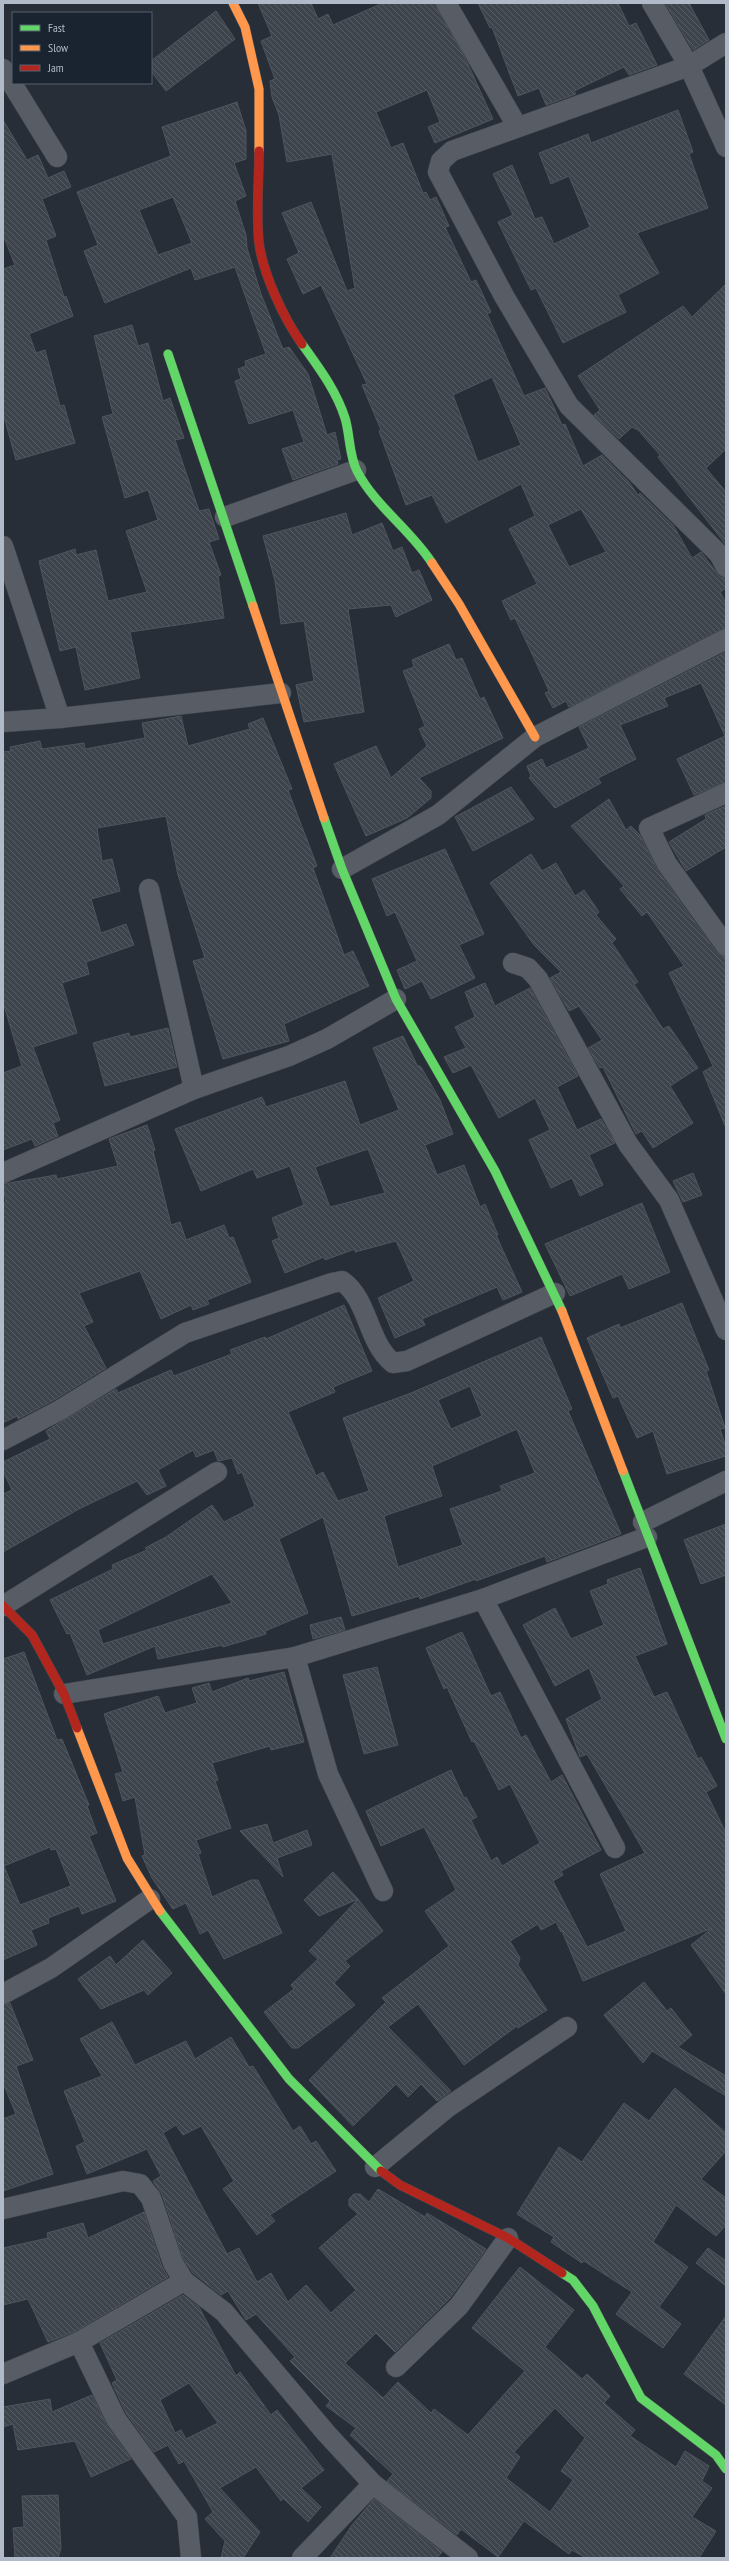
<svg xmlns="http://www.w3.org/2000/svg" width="729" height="2561" viewBox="0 0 729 2561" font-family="'PT Sans Narrow',sans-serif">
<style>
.building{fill:url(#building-back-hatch);stroke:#4f555e;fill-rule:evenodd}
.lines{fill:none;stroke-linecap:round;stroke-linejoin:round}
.street-casing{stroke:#434950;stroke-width:21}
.fast-casing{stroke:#434950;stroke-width:10}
.slow-casing{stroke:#434950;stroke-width:10}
.jam-casing{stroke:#434950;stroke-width:10}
.street{stroke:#585c64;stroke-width:20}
.fast{stroke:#63d668;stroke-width:9}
.slow{stroke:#ff974d;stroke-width:9}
.jam{stroke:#b3261e;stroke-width:9}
</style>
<defs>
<pattern id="building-back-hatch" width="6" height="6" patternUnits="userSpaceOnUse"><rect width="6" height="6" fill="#3e444c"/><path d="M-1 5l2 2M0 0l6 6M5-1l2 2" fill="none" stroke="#575d64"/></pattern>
</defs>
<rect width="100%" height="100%" fill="#272e37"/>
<g class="building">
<path d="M258,3H311L318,19L328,14L333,25L383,3H435L467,62L493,119L435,143L428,127L440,122L427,90L376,112L391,148L403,143L423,193L426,192L430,200L436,197L449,226L445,227L471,282L476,280L491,312L487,314L524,396L545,388L562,425L565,424L583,466L602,455L629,482L638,495L640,493L673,525L692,558L701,552L720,577L726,578V588L720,592L726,603V628L569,707L566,701L553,708L545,693L549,691L533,656L515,618L511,620L502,601L537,584L509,529L535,516L521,484L446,523L432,495L406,505L379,431L381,430L362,385L367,384L321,285L303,294L287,259L299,253L282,213L311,202L347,291L355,288L332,154L287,162L279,115L272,97L270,81L275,79L261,41L272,36ZM492,377L521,445L478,462L453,395ZM581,509L606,552L569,567L548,525Z"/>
<polygon points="478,3 618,3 629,26 636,23 657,65 629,75 624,67 574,91 576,94 546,105 539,88 518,96 492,27 490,28"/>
<polygon points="665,3 689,3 709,40 693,50"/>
<polygon points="216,11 235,39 166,91 151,71 151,61"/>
<path d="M237,102L246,131V159L234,163L246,196L235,201L246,235L247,248L261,294L283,349L289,347L308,374L327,435L335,432L341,459L337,460L338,464L293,480L282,449L304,442L293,410L249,424L235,381L241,379L238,369L246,366L245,361L266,354L235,267L195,280L191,268L105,303L84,251L98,245L77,192L171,156L162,127ZM173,197L192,243L158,255L139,210Z"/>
<polygon points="678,110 693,152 689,154 708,208 637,233 659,273 618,295 626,312 563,343 536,288 531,290 498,222 513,215 493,174 512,165 535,219 542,217 554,244 590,227 569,176 551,184 539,153 588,134 591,143"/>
<polygon points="3,120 27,160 38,155 48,178 64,171 71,187 42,199 56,236 46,240 64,297 66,296 73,316 29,334 36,353 45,350 60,406 64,405 75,443 16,460 3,413 3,269 15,265 3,235"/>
<polygon points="726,284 726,449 706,468 726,492 726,545 658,457 660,455 638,430 632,427 619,439 594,415 600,410 578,376 683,306 692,317"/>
<polygon points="132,325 138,346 148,343 163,401 170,398 184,438 175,440 199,511 209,509 219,539 209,542 221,575 218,576 224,618 130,632 140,678 85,690 76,647 60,651 39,561 75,549 76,555 96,550 108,601 147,592 126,531 158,520 148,490 125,498 102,417 113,414 94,336"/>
<polygon points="346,513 352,535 382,523 393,551 402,547 412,573 419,570 432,600 396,617 391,605 348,609 364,712 304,722 296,685 314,681 304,621 281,624 275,581 263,536"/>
<polygon points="449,644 456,660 462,658 480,699 484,697 503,738 419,778 431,791 431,798 407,818 366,836 334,764 376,746 391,778 427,746 419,729 425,726 403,671 414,667 412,660"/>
<polygon points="726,652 726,782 694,795 677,759 725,736 701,683 664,698 668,706 620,725 636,759 598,778 601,783 555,808 529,778 531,776 527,766 542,759 546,768 589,748 579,727"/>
<polygon points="181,716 188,746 250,729 248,724 263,718 292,789 288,790 317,866 313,868 344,955 353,951 369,986 284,1024 289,1041 223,1059 193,961 205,958 178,875 166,816 97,828 102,861 112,859 120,891 91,899 101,933 126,924 134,945 86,962 89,974 62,983 77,1033 33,1047 60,1120 53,1123 58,1136 35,1146 32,1139 3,1150 3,1073 22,1066 3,1002 3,752 11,751 10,747 40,741 42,749 84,743 85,749 145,738 142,723"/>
<polygon points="511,787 534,819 473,851 455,817"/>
<polygon points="609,799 626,830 631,826 640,835 658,871 717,953 726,957 726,1128 703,1072 713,1066 669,973 684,966 647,912 642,916 620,889 624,886 571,826"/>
<polygon points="726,806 726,847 686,871 669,842 706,819 705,815"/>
<polygon points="445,849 484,934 459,945 475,978 431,999 422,981 405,989 397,970 417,961 395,912 387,916 372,879"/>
<polygon points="531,854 542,871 556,863 575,896 584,890 599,912 596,915 616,939 612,943 638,982 634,984 663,1029 669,1026 698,1068 670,1086 693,1123 653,1148 642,1131 636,1134 603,1067 600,1068 588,1048 602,1040 579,1006 569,1011 550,978 561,972 534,945 490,883"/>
<polygon points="485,983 495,1006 530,988 578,1076 557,1087 577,1130 601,1119 615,1143 589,1155 603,1185 580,1196 572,1178 551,1188 529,1140 550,1130 535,1098 499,1118 471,1065 453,1073 444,1057 466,1048 455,1027 475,1017 465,992"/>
<polygon points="168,1028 177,1067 105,1086 93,1043 129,1033 130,1037"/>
<path d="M403,1036L417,1065L421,1067L440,1100L453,1134L425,1145L437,1175L464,1165L480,1207L485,1204L498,1235H496L522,1292L503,1300L497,1287L422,1319L425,1325L395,1338L378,1298L414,1281L396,1241L355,1252V1249L325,1260L324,1257L285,1273L272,1241L279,1238L272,1218L304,1205L290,1166L257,1178L253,1169L201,1191L175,1129L262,1097L266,1107L345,1081L360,1125L399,1110L373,1048ZM368,1149L385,1193L330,1207L315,1167Z"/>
<polygon points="147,1125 155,1150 153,1151 171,1225 180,1222 186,1240 224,1225 229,1238 233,1237 251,1282 207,1300 209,1304 193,1310 191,1305 161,1319 140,1271 79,1293 93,1322 84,1326 106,1368 54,1400 18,1419 17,1416 3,1423 3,1203 6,1203 3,1184 56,1175 57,1179 118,1166 109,1139"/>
<polygon points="693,1173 702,1195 683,1202 673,1181"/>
<polygon points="642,1203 670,1272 629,1289 622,1274 570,1296 545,1244"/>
<polygon points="682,1303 709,1370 706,1371 725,1428 720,1429 726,1447 726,1456 667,1474 653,1431 637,1438 618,1396 613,1398 587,1338 619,1324 620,1328"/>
<path d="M344,1305L372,1371L333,1387L335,1392L288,1412L316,1476L323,1472L338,1501L369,1491L343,1418L411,1393L541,1337L572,1409L568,1411L621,1534L547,1562L545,1556L476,1581V1579L420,1599L419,1596L352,1616L323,1517L279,1539L308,1613L265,1631L266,1634L223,1647V1645L158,1659L155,1646L87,1675L70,1633L67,1634L50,1600L113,1569L112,1565L147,1550L145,1548L166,1537L212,1505L224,1522L255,1506L242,1472L238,1474L232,1458L218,1461L214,1450L196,1457L193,1450L158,1470L166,1486L147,1495L137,1481L79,1509L3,1552V1494L12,1490L3,1471V1462L50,1439L46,1431L116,1389L118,1393L171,1370L174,1376L232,1354L230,1350L265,1337L266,1339ZM470,1386L482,1416L451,1429L438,1400ZM517,1429L535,1473L500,1486L502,1491L450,1509L463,1545L398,1567L384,1516L442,1496L432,1466ZM212,1574L232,1603L103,1644L98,1630Z"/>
<polygon points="726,1524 726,1575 701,1584 684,1540"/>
<polygon points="640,1568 667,1644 635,1656 654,1697 667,1692 698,1759 701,1757 717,1786 706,1792 726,1833 726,1994 691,1945 712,1928 583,1981 562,1931 561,1932 556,1922 541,1930 538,1924 510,1941 520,1958 518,1965 547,2010 518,2028 517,2026 464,2065 418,2004 388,2027 451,2091 437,2101 421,2084 408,2097 396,2084 353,2126 309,2080 386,2002 382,1998 449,1946 425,1911 456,1890 424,1827 381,1846 366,1811 451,1770 464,1798 466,1797 477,1817 471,1820 491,1861 497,1857 502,1866 540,1843 510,1784 499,1790 474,1741 472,1742 447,1687 444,1689 426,1648 462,1632 491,1696 500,1692 521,1738 526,1735 551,1782 562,1775 601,1850 561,1871 563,1875 553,1881 587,1947 626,1931 600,1874 645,1853 587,1754 580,1757 566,1719 602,1699 589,1668 555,1686 523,1625 555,1608 571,1639 604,1625 590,1591 608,1584 607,1580"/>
<polygon points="341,1617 345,1630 313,1639 310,1625"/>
<path d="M24,1652L57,1740L62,1739L89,1805L87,1806L97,1833L89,1836L116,1901L82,1914L79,1906L48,1918L49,1923L31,1930L37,1945L3,1960V1659ZM50,1847L51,1850L56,1849L71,1886L20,1905L4,1866Z"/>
<polygon points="377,1667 398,1745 364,1754 343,1675"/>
<polygon points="284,1672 304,1742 271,1750 270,1746 212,1763 218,1780 215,1781 231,1828 196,1840 201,1853 198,1854 212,1897 251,1880 258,1880 282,1933 224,1959 208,1930 200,1934 186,1903 173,1909 152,1878 142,1856 145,1855 135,1797 123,1801 115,1774 123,1772 104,1714 158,1696 165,1713 197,1703 192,1688 209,1683 212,1692 248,1678 249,1681"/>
<polygon points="267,1824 273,1843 307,1830 312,1845 277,1858 283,1877 240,1831"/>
<polygon points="333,1872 358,1899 319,1916 304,1900"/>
<polygon points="358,1899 383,1931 345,1961 350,1966 334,1983 355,2005 298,2048 292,2048 264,2012 294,1989 291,1985 318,1959 309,1951"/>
<polygon points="143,1940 172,1973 148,1995 144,1990 101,2009 78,1979 110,1956 116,1965"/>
<polygon points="644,1982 667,2011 671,2008 692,2035 678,2047 726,2076 726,2096 652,2051 643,2063 604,2015"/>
<polygon points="10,2003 33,2060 16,2066 53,2174 3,2191 3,2119 16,2114 3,2083 3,2005"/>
<path d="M112,2022L135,2065L186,2041L195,2059L231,2037L249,2067L253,2066L293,2131L300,2126L311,2144L316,2141L336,2171L270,2215L275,2221L257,2235L223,2189L234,2181L201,2126L183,2135L176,2125L163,2133L227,2254L239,2248L257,2282L271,2273L288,2302L306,2285L331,2313L356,2290L319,2248L358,2214L349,2206V2199L354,2194H360L369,2202L378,2189L425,2217L427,2213L486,2249L450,2298L395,2352L376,2333L345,2363L383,2398L398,2382L431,2413L434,2409L468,2435L525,2371L472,2328L520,2267L574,2310L545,2347L582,2379L587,2374L610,2396L604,2403L635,2430L630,2436L676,2467L685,2451L709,2466L702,2481L712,2488L692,2517L716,2531L699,2558H586L572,2550L569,2554L524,2521L498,2557L461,2529L457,2535L387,2481L393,2474L350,2435L356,2428L326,2406L330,2401L290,2361L295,2357L256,2314L246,2320L228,2291L221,2295L193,2273L183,2258L162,2194L153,2181L161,2176L147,2149L87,2174L76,2146L85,2142L64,2091L102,2076L80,2039ZM555,2408L585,2438L561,2471L573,2480L550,2512L506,2478L520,2457L514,2452Z"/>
<polygon points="675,2088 726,2133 726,2151 701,2179 726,2198 726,2225 716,2236 676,2205 653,2242 688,2267 659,2307 681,2324 663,2348 616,2314 632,2292 584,2261 582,2263 551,2242 554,2237 517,2214 559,2147 582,2162 624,2103 649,2121"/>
<polygon points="144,2212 162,2267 168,2277 74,2332 48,2342 28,2299 3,2305 3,2248 48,2238 47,2233 83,2223 88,2238"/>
<polygon points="708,2248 726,2261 726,2286 696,2263"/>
<path d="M183,2295L199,2307L236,2376L240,2372L271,2415L277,2410L324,2470L301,2488L321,2507L308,2522L283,2498L281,2501L256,2467L220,2488L260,2532L243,2558H221L225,2541L205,2519L213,2512L184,2461L179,2464L168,2445L154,2452L126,2413L112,2383L117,2380L100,2343ZM189,2383L218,2423L186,2439L181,2430L175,2433L160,2400Z"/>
<polygon points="726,2316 726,2405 684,2374"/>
<polygon points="92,2395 107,2426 131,2459 91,2477 75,2441 18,2450 13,2424 3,2427 3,2407 50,2399 52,2412"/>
<polygon points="58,2495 61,2548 58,2558 15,2558 13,2528 24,2527 22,2496"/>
<polygon points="374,2499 442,2552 437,2558 330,2558 352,2525"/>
</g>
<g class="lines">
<g class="street-casing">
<g id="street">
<polyline points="446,3 517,126"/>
<polyline points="652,3 689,66 726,147"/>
<polyline points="726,43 689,66 452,151 441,161 438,172 504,296 569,406 719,554 726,567"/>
<polyline points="3,69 57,157"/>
<polyline points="225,517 356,470"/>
<polyline points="3,546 60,718"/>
<polyline points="3,722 60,718 281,693"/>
<polyline points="726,793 649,828 667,864 726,946"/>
<polyline points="342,869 438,815 535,737 726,639"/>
<polyline points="149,889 194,1089"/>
<polyline points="513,963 528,968 538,979 628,1144 669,1200 726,1330"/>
<polyline points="3,1173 194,1089 289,1056 327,1039 396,999"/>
<path d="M3,1440L60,1410L185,1333L332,1283L342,1281C369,1300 367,1342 393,1363L407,1361L555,1293"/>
<polyline points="643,1522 726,1481"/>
<polyline points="483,1599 615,1848"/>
<polyline points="3,1606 217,1472"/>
<polyline points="295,1657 328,1774 383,1891"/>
<polyline points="64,1694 295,1657 483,1599 647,1537"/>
<polyline points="3,1994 51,1968 150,1899"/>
<polyline points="375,2167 448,2107 567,2027"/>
<polyline points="3,2209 123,2181 140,2184 151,2198 173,2263 184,2281 224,2312 326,2433 373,2484 468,2558"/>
<polyline points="79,2342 116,2419 187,2517 191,2558"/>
<polyline points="396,2367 459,2306 508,2238"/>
<polyline points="3,2374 79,2342 184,2281"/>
<polyline points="302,2558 373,2484"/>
</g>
</g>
<g class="fast-casing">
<g id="fast">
<path d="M302,344C319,368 336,390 345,418C350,434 349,456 357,471C375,506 411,530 432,563"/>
<polyline points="168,354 253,606"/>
<polyline points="324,818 342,869 396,999 495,1171 562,1311"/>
<polyline points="623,1471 726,1739"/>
<polyline points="160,1911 289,2079 381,2171"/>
<polyline points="562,2273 573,2280 593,2306 641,2398 716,2455 726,2469"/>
</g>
</g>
<g class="slow-casing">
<g id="slow">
<polyline points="233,3 245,27 259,89 259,151"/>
<polyline points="432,563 459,604 535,737"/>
<polyline points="253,606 324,818"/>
<polyline points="562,1311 623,1471"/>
<polyline points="77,1728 127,1858 160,1911"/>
</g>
</g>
<g class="jam-casing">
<g id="jam">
<path d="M259,151C259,181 256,214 259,243C263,274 284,319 302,344"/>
<polyline points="3,1606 32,1635 64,1694 77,1728"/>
<polyline points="381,2171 400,2185 508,2238 562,2273"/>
</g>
</g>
<use href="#street" class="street"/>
<use href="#fast" class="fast"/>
<use href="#slow" class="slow"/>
<use href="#jam" class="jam"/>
</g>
<rect width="729" height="2561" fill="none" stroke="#b0bac8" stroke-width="8"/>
<rect x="12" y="12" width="140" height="72" fill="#1a2431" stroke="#56606d"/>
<rect x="20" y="25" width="20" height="6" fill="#63d668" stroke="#56606d"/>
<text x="48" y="32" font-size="12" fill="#b0bac8">Fast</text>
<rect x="20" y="45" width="20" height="6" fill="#ff974d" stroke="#56606d"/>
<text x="48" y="52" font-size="12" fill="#b0bac8">Slow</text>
<rect x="20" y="65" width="20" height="6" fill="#b3261e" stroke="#56606d"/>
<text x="48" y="72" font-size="12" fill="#b0bac8">Jam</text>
</svg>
